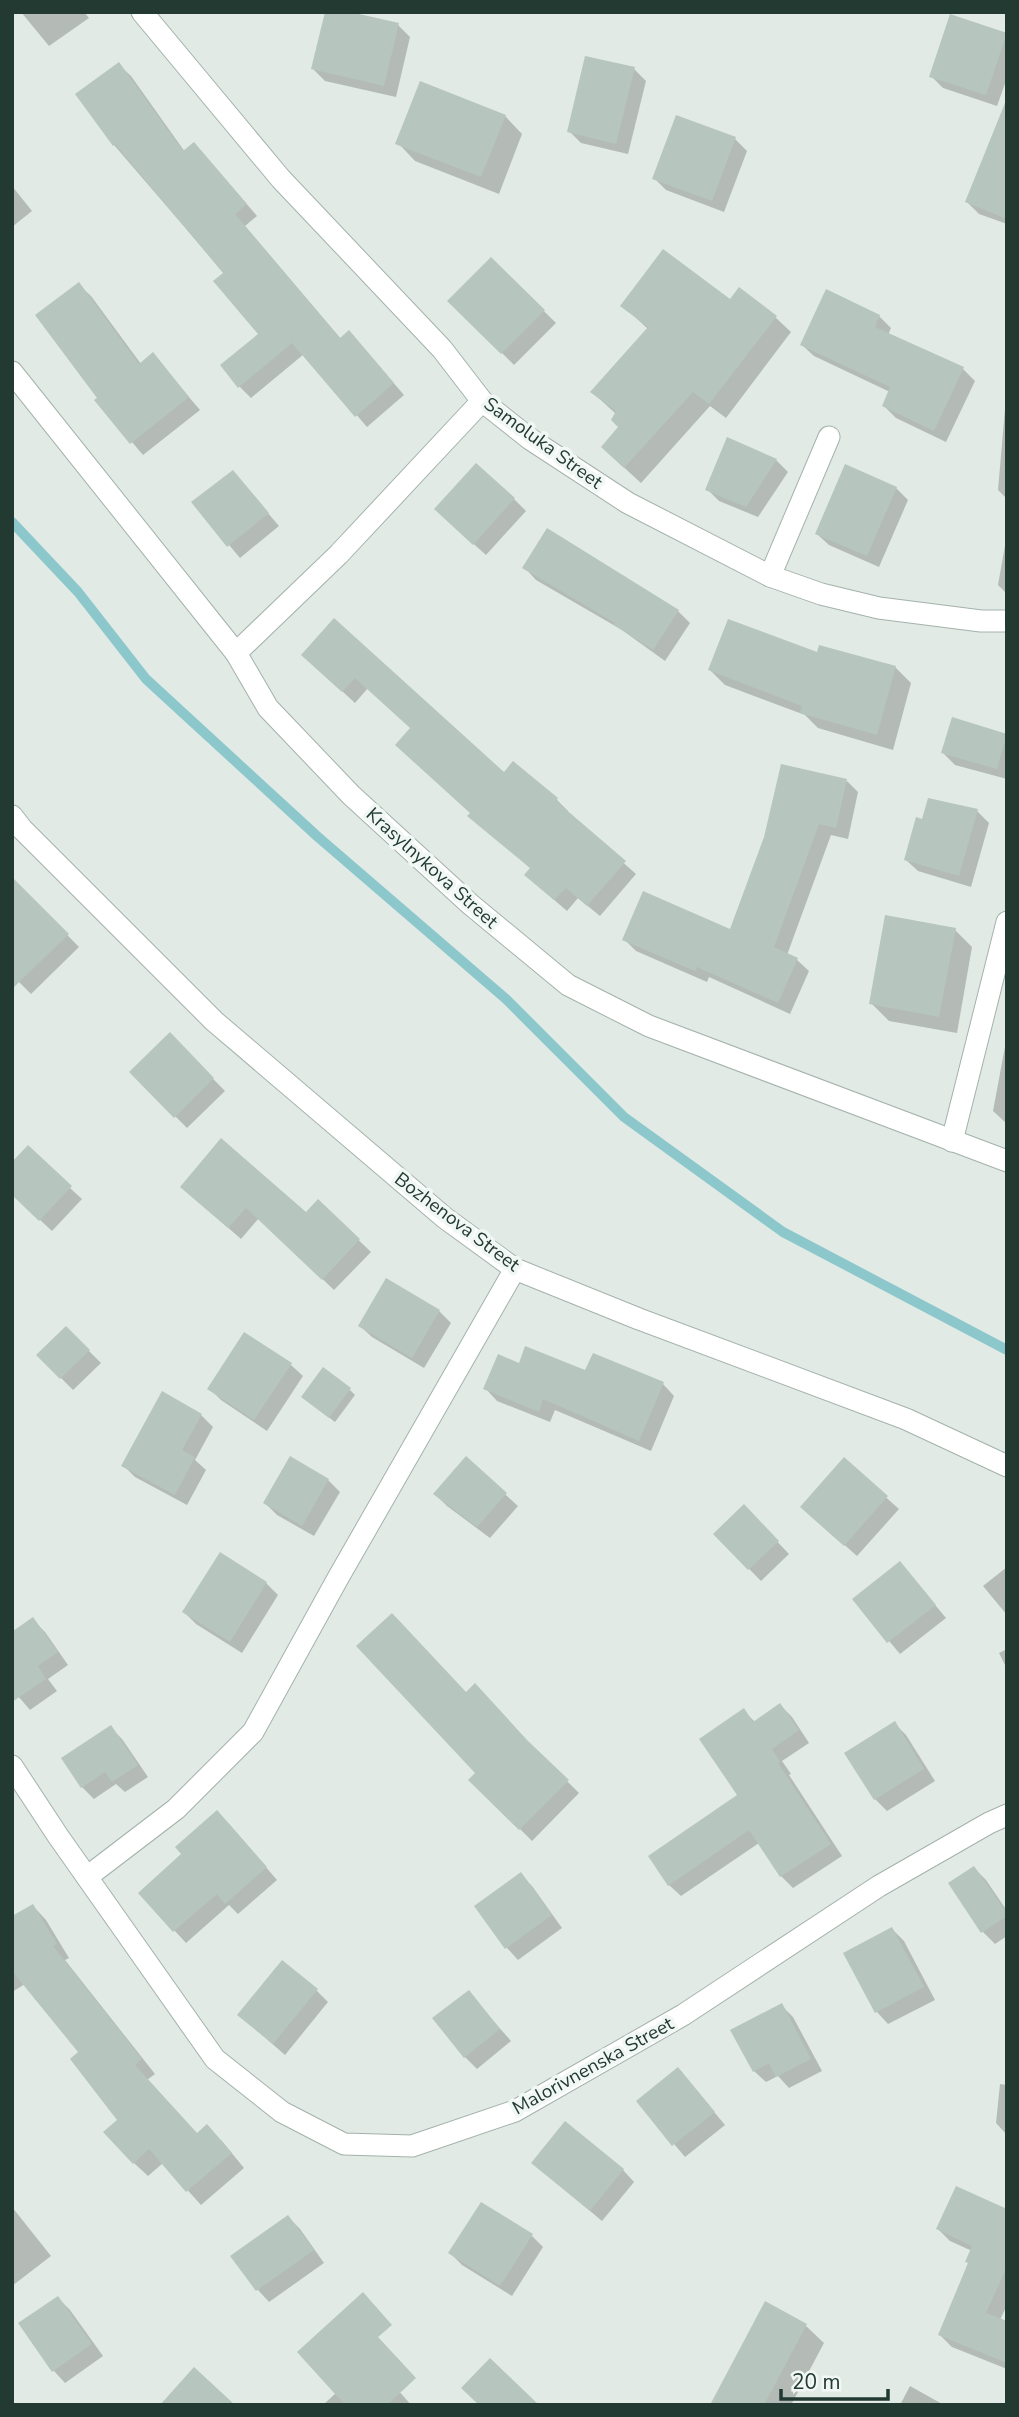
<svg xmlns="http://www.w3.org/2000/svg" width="1019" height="2417" viewBox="0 0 1019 2417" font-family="'Nunito Sans',sans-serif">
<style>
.shadow{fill:#0003}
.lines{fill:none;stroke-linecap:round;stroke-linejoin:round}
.stream{stroke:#8cc7cc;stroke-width:10}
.building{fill:#b6c5be}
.minor-casing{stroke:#a4b2ac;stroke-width:23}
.minor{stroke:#fff;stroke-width:21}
.labels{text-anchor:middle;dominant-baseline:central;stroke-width:7;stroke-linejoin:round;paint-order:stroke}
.street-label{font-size:19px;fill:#223a32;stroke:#f1f7f4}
</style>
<rect width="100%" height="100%" fill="#e1eae5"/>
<g class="shadow">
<polygon points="21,12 84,12 89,18 49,46"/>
<polygon points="398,25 410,37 396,97 325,81 313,69"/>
<polygon points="1006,35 1007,78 997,106 943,88 931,76"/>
<polygon points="119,65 131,76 185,152 205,156 257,216 245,226 341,339 360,344 404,395 367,427 304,354 251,398 239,386 261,334 225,274 114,145"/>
<polygon points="634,69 646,81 628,154 581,143 569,131"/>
<polygon points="505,116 522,134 499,194 415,161 398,143"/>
<polygon points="1007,137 1007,224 979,214 967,202"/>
<polygon points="735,139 747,151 724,212 666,190 654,178"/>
<polygon points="12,186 32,211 12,227"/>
<polygon points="491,259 556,323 514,365 450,301"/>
<polygon points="79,285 91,296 141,364 153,355 200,410 143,455 97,401 99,398"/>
<polygon points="730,302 775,317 791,332 726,418 710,406 641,483 618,462 620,428 616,414 592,392 648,329 622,305"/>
<polygon points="879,316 891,328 888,335 963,369 975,381 946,442 896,418 884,406 890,392 814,356 802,345"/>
<polygon points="1005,409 1007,410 1007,499 998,490"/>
<polygon points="776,460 788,472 758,517 719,501 707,489"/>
<polygon points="233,472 279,526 240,558 194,503"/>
<polygon points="896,488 908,500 879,567 829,545 817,534"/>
<polygon points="514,499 526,511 486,555 448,521"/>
<polygon points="1007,534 1007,594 998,585"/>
<polygon points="525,568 678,611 690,623 665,661 622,630 536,580"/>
<polygon points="334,621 504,774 557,800 568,811 567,813 636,874 600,916 578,898 567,911 538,886 531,869 471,813 412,728 368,688 355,703 315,666"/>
<polygon points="820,647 896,668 911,683 893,750 818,728 805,715 725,685 710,670 818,655"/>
<polygon points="953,720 1007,736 1007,779 955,765 943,753"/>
<polygon points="847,781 858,792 848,839 831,835 787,955 797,960 809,971 790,1014 709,977 707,982 636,951 624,939 731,932"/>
<polygon points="977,811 989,823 971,887 918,871 906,860"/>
<polygon points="23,890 79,947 31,994 12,975"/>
<polygon points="955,930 972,947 957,1033 889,1021 871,1003"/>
<polygon points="170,1035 225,1091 187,1128 131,1072"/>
<polygon points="1007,1036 1007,1124 993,1111"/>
<polygon points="70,1188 82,1199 52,1231 12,1194"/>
<polygon points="194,1198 306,1214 318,1201 371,1252 334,1290 259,1218 241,1239"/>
<polygon points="439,1311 451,1323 424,1368 372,1337 360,1326"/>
<polygon points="66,1328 101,1363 73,1390 38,1355"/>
<polygon points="291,1365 303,1376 267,1431 221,1400 209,1388"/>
<polygon points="520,1365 663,1384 674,1396 651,1451 555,1410 550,1422 497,1401 486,1389"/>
<polygon points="350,1390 355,1395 335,1422 309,1402"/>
<polygon points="201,1415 213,1427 195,1460 206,1470 187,1505 135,1477 124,1466"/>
<polygon points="466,1459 518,1506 490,1538 447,1506 435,1494"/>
<polygon points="844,1460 899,1509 857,1556 814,1518"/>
<polygon points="328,1480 340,1492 314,1536 277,1515 265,1503"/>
<polygon points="744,1507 789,1554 761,1581 715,1534"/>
<polygon points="900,1563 946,1618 900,1654 854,1599"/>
<polygon points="1007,1567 1007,1615 983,1586"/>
<polygon points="266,1583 278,1595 242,1653 196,1624 184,1612"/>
<polygon points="33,1620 45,1632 68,1665 48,1679 57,1691 30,1710 12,1689"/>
<polygon points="1007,1649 1007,1669 999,1653"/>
<polygon points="466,1694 537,1751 579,1793 532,1841 471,1780 478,1773"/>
<polygon points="780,1705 792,1717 809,1743 782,1761 791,1774 789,1775 842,1856 793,1888 781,1876 759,1843 681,1896 669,1885 740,1796 744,1711 755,1722"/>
<polygon points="894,1723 906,1735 935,1781 887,1811 875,1799"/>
<polygon points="110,1727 122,1739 148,1777 125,1792 116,1784 94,1799 82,1787"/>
<polygon points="229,1824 277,1880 238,1914 229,1905 186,1943 140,1893 184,1854"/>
<polygon points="974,1868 986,1880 1007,1911 1007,1936 995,1944 983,1932"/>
<polygon points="520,1874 532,1886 562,1928 518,1960 507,1948 476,1906"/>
<polygon points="33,1906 46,1920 69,1958 65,1960 155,2074 147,2080 197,2135 221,2140 244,2168 201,2205 163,2163 148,2176 134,2163 119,2120 81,2053 25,1984 12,1992 12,1918"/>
<polygon points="892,1929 904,1941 935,2000 888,2024 877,2012 846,1953"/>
<polygon points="316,1990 328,2002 285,2055 239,2015"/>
<polygon points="468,1992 511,2041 477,2069 465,2057"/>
<polygon points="781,2005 793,2017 822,2071 789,2088 778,2076 766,2082 754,2071"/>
<polygon points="678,2069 725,2125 685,2157 638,2101"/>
<polygon points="1000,2084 1007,2085 1007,2135 996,2123"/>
<polygon points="533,2163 623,2170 634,2182 602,2221"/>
<polygon points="12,2207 51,2256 12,2286"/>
<polygon points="1007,2211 1007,2305 1000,2320 1007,2323 1007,2369 952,2347 940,2335 970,2264 972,2251 950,2241 938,2229"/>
<polygon points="288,2217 300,2229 324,2263 269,2302 258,2290 233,2256"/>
<polygon points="531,2235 543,2247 512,2296 462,2265 450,2253"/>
<polygon points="58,2298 70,2310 103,2356 65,2383 54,2371"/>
<polygon points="766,2304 806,2326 824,2343 791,2405 712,2405"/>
<polygon points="347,2331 411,2405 323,2405 337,2392"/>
<polygon points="910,2386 944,2405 900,2405"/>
</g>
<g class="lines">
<polyline class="stream" points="12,522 78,592 146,679 318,837 506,999 624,1117 783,1232 1007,1350"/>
</g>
<g class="building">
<polygon points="325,12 350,12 399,23 384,86 311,69"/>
<polygon points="950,14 1007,33 986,95 929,77"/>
<polygon points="585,56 635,67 616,144 567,132"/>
<polygon points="119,62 183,151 194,142 247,204 235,214 340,338 349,330 394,383 355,417 292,343 238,388 220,365 258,334 213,281 223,273 115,144 113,146 75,94"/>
<polygon points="420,81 506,115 481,177 395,144"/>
<polygon points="1005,103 1007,103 1007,219 965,202"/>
<polygon points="676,115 736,137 712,201 652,179"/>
<polygon points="663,249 730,299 739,287 777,316 709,404 693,392 624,468 601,447 618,427 611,420 616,411 590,392 648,327 620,306"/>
<polygon points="491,257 545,310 501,354 447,301"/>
<polygon points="79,282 139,364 153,352 189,397 130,444 94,400 97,398 35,315"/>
<polygon points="826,289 880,315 875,327 964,367 934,431 882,406 890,387 800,345"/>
<polygon points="727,437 777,459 746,507 705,490"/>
<polygon points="476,463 515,498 473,545 434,509"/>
<polygon points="845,464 897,487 867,556 815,534"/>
<polygon points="233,470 269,513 227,547 191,502"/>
<polygon points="547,528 679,610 653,650 614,625 615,623 522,568"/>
<polygon points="334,618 504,772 513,761 558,798 556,801 626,861 587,906 566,888 554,900 524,875 530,868 467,816 470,813 395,745 410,728 355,678 342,692 301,655"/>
<polygon points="728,619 817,652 819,645 896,666 877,735 800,713 802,706 708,670"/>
<polygon points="952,717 1007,734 997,769 941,753"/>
<polygon points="781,764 847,779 836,828 819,824 774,947 798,958 778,1003 697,967 695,971 622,940 643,891 730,929 764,837"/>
<polygon points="928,798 978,809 959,876 904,860 916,817 922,819"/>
<polygon points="12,877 69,934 12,989"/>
<polygon points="885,915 956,928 939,1017 869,1004"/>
<polygon points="170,1032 214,1078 174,1118 129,1072"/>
<polygon points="221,1138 306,1212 318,1199 360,1239 322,1280 246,1208 228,1228 180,1187"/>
<polygon points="28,1145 72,1186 39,1221 12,1195 12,1162"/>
<polygon points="386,1278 440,1310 412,1358 358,1326"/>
<polygon points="66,1326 90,1350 60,1379 36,1355"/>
<polygon points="244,1332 292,1363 254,1420 207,1389"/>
<polygon points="525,1346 585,1370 593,1353 664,1382 639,1441 543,1399 539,1412 483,1389 498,1354 519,1363"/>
<polygon points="323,1367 351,1388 329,1418 301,1397"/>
<polygon points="162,1391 202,1414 182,1450 195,1457 175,1495 121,1466"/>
<polygon points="290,1456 329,1479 302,1526 263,1503"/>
<polygon points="466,1456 507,1493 477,1527 433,1494"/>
<polygon points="844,1457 888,1496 844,1546 800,1507"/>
<polygon points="744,1504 779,1541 748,1570 713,1534"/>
<polygon points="220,1552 267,1582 230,1642 182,1612"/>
<polygon points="900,1561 936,1605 887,1643 852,1599"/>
<polygon points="392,1613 466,1692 475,1683 527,1740 569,1780 519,1830 468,1780 475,1773 356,1646"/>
<polygon points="33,1617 58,1652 38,1666 46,1679 12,1702 12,1630 13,1631"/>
<polygon points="780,1703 799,1730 772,1749 780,1762 778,1763 831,1844 780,1877 749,1830 668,1886 648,1856 737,1795 699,1739 744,1708 753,1722"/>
<polygon points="895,1721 924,1769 874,1800 844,1753"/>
<polygon points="111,1725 138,1765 112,1782 105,1772 81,1788 61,1758"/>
<polygon points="217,1810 267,1867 225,1904 217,1894 173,1932 138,1893 181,1854 175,1847"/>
<polygon points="974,1866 1007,1913 1007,1916 981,1933 948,1883"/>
<polygon points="521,1872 552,1915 505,1949 474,1906"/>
<polygon points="33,1904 57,1944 53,1946 142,2059 135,2065 197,2133 207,2124 232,2153 186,2192 149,2149 133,2164 103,2132 117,2120 70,2059 78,2052 12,1971 12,1916"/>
<polygon points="892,1927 924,1987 875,2013 843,1953"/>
<polygon points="282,1960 318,1989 273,2044 237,2015"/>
<polygon points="469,1990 500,2029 464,2058 432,2018"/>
<polygon points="782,2003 811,2059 776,2077 769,2063 753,2072 730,2030"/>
<polygon points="678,2067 715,2112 672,2146 636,2101"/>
<polygon points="565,2121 624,2169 590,2211 531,2163"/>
<polygon points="956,2186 1007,2209 1007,2267 986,2313 1007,2321 1007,2363 938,2335 968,2263 965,2262 972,2246 936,2229"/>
<polygon points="481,2202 533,2234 500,2286 448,2253"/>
<polygon points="288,2215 314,2250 256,2291 230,2256"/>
<polygon points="363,2292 392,2325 378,2337 416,2378 387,2405 345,2405 297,2352"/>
<polygon points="58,2296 92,2344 52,2372 18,2323"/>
<polygon points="765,2301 807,2324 764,2405 710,2405"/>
<polygon points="490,2358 539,2405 479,2405 461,2388"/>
<polygon points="194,2367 235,2405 160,2405"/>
</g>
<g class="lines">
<g class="minor-casing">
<g id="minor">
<polyline points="142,12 281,179 442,349 482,401 530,439 628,503 770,576 821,594 879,608 981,621 1007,621"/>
<polyline points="12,372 236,653 268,708 351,795 470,904 568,985 649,1026 1007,1161"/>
<polyline points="770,576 829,437"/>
<polyline points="236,653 339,554 482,401"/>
<polyline points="12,816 22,829 214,1021 445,1218 515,1269 639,1319 906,1419 1007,1466"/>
<polyline points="952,1141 1007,922"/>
<polyline points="12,1766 58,1836 215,2059 282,2112 344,2144 412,2146 515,2111 683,2015 879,1886 989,1823 1007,1815"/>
<polyline points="87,1877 176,1809 253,1732 338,1578 515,1269"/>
</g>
</g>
<use href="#minor" class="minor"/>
</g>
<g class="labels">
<g class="street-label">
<text transform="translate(543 443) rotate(36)">Samoluka Street</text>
<text transform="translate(432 868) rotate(42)">Krasylnykova Street</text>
<text transform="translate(457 1222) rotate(37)">Bozhenova Street</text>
<text transform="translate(593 2066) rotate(-29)">Malorivnenska Street</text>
</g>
</g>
<rect width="1019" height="2417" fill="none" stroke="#223a32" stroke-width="28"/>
<path d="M781 2389v10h107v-10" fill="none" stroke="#223a32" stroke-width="3.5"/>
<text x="792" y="2389" font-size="21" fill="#223a32" stroke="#f1f7f4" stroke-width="5" paint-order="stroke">20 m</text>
</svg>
